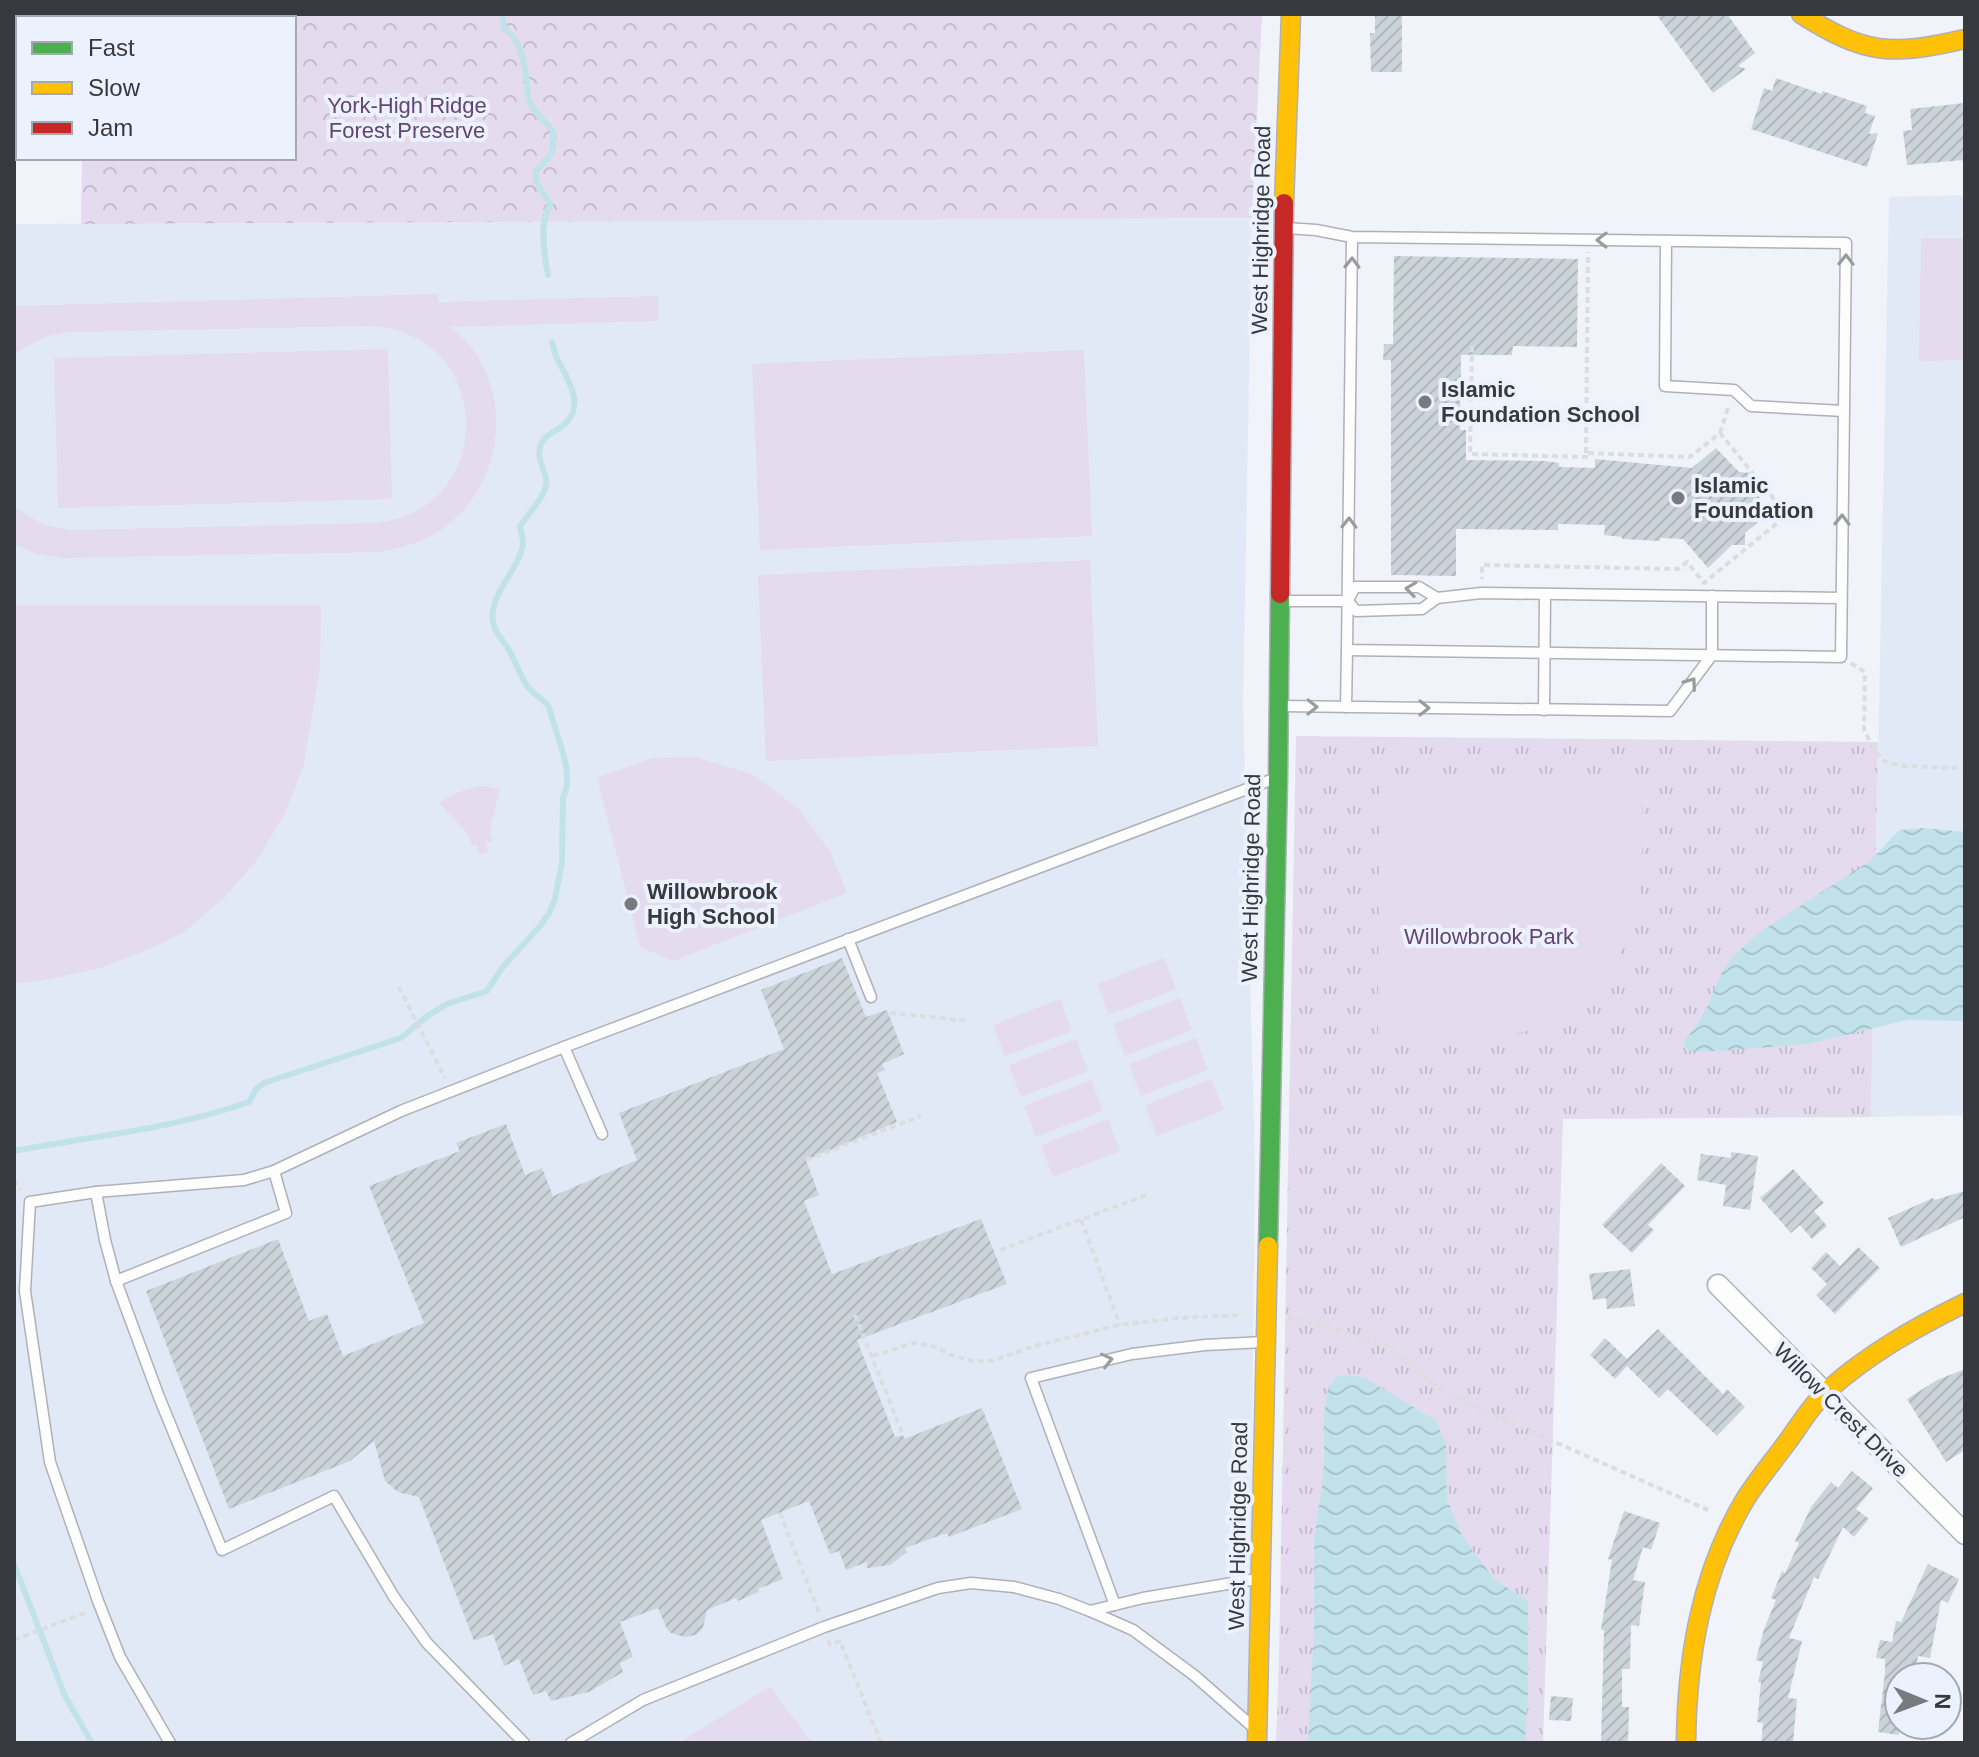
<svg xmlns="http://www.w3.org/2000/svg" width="1979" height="1757" viewBox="0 0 1979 1757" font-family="Arial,sans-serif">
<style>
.built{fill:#e2e9f6}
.grass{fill:url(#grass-tufts)}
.forest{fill:url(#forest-crowns)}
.garden{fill:#e4dbee}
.water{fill:url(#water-waves)}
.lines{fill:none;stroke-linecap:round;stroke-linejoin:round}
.stream{stroke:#c2e2eb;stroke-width:6}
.building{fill:url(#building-hatch)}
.lane-casing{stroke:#afb1b6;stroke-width:13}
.street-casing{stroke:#afb1b6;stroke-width:23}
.fast-casing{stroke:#afb1b6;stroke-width:21}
.slow-casing{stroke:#afb1b6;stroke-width:21}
.jam-casing{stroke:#afb1b6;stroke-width:21}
.path{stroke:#dcdddf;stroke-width:4;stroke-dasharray:6 4;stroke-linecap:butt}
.lane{stroke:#fdfdfe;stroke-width:10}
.street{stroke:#fdfdfe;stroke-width:20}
.fast{stroke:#4caf50;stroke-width:18}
.slow{stroke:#ffc107;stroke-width:18}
.jam{stroke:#c62828;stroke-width:18}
.oneway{stroke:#9a9b9e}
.poi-dot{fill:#787a7f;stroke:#ecf2fd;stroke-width:3}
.labels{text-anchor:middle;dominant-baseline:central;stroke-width:8;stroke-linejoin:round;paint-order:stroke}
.park-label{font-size:22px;fill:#624570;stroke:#ecf2fd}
.street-label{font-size:22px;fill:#37393e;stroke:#ecf2fd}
.poi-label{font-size:22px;font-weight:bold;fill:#37393e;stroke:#ecf2fd;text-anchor:start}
</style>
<defs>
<pattern id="grass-tufts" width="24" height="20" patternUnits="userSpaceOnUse" patternTransform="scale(2)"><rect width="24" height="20" fill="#e4dbee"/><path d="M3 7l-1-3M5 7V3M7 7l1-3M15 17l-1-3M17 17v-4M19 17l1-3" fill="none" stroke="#c4bdcd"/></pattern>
<pattern id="forest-crowns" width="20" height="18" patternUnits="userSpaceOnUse" patternTransform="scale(2)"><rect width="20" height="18" fill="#e4dbee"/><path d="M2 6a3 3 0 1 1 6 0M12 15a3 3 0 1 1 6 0" fill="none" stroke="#c4bdcd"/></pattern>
<pattern id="water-waves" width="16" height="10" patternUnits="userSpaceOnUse" patternTransform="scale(2)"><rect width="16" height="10" fill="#c2e2eb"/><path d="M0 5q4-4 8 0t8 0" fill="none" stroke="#a7c3cb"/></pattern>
<pattern id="building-hatch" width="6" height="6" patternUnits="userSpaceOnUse" patternTransform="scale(2)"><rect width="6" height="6" fill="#ccd4db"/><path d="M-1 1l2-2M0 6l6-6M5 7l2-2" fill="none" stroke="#b0b7bd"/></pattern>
</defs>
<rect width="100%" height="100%" fill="#f0f3f9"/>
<g class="built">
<polygon points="1965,195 1965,1115 1871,1117 1889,197"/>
<polygon points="1252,218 1243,705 1255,1166 1249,1743 14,1743 14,224"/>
</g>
<polygon class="grass" points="1296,736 1878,742 1871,1117 1563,1119 1543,1743 1276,1743 1279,1660"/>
<polygon class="forest" points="235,14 1262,14 1252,218 81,224 82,158 294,158 294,18 235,18"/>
<g class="garden">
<polygon points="1921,238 1965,238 1965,360 1919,361"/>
<path d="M438,294V302L658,296V321L451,327C460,335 469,343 476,354C514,412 497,494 438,532C420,543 401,548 380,552L62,558L36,554L14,544V507L44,525L69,530L370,523C500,517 498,328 366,326L74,332C51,333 33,341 14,355V306Z"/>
<polygon points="388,349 392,499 58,508 54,358"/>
<polygon points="1084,350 1092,536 760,550 752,364"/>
<polygon points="1090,560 1098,746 766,761 758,575"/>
<polygon points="14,605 321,605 320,667 303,768 285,813 257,860 223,899 184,932 147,950 100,968 51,979 14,984"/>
<polygon points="696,757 754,775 799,809 831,853 847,893 673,961 640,947 597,778 652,758"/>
<polygon points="1379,778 1642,781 1643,837 1639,920 1610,972 1568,1015 1525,1032 1471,1041 1378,1044"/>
<path d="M484,786L500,789L490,829L492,841L486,843L488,852L479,854L477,845L472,846L468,834L439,803C454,793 466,788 484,786Z"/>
<polygon points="1164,958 1176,989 1109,1015 1097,984"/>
<polygon points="1180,998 1192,1030 1125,1056 1113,1024"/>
<polygon points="1060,999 1072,1031 1005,1056 993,1025"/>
<polygon points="1196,1038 1208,1070 1141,1096 1129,1064"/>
<polygon points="1076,1039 1088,1071 1021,1097 1009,1065"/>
<polygon points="1211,1079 1224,1110 1157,1136 1145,1105"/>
<polygon points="1091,1080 1103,1111 1036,1137 1024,1106"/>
<polygon points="1108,1119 1120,1151 1053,1177 1041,1145"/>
<polygon points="770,1687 812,1743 678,1743"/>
</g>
<g class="water">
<polygon points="1922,828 1965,832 1965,1021 1907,1020 1809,1044 1702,1052 1689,1051 1684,1045 1685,1039 1694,1029 1707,1007 1723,970 1735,954 1760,932 1870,861 1899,830"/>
<polygon points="1351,1375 1365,1378 1435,1420 1446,1444 1447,1499 1462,1536 1494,1579 1528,1601 1528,1695 1525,1743 1308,1743 1314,1627 1314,1540 1324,1471 1324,1415 1328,1388 1338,1376"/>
</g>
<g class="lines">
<g class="stream">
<path d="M502,14L504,28C521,41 524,61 527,81C527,87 527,94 529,100C533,113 545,121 553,131C553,139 555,150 550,156C543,166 531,169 537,183C541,191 547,196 550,205C539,222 544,254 548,275"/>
<path d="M14,1151C93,1136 173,1129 249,1102L257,1088L264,1083L401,1038L426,1017L447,1004L487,991L502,968L541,925L549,913L555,899L562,862L563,798C576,773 555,734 549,707C543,698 534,695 527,686C519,674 515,659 507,647C503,640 496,634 494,626C485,597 519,571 523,544C523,539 521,531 520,526C528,513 549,494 546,478C544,468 537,459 540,448C543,433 558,432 566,423C585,403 567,379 558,360C555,355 554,348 552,342"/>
<polyline points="14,1564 65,1696 92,1743"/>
</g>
</g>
<g class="building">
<polygon points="1375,14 1402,14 1402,72 1371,72 1370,33 1375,33"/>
<polygon points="1656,14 1727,14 1755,53 1738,66 1746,69 1713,93"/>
<polygon points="1776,78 1822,94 1822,91 1867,106 1865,113 1875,116 1869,134 1878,133 1867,167 1751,129 1764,88 1772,91"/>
<polygon points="1965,103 1965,160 1907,165 1903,131 1912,130 1910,109"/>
<polygon points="1394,256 1578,259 1577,347 1513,346 1512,355 1461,355 1460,430 1466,430 1466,460 1545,461 1559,463 1559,467 1595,468 1595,459 1692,468 1716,448 1739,472 1751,473 1750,486 1771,511 1745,533 1745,545 1732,545 1708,568 1683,539 1660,538 1660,541 1622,539 1622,537 1604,535 1605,525 1558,524 1558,530 1456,529 1456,576 1391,575 1391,360 1383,360 1384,344 1393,344"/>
<polygon points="842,958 866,1017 887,1010 904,1054 882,1064 885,1070 877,1073 897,1122 806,1160 819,1195 804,1201 832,1274 981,1219 1007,1284 857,1340 895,1437 903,1435 904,1439 982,1408 1022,1509 949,1537 947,1533 905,1548 907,1552 890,1565 867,1568 867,1562 846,1570 839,1551 830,1554 809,1501 761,1520 783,1579 758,1589 759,1592 738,1601 736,1598 707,1610 703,1628 697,1634 691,1636 684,1637 671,1633 667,1629 658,1608 620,1622 633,1657 620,1663 623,1672 589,1692 551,1701 546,1691 533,1695 519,1659 504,1666 493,1634 474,1641 419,1497 398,1492 385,1481 374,1441 350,1461 229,1509 146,1291 278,1239 309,1321 327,1314 343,1356 424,1323 369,1186 460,1151 456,1143 506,1124 525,1175 542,1168 553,1196 637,1160 619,1113 784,1049 761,990"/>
<polygon points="1731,1152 1758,1156 1750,1210 1723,1206 1726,1185 1697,1180 1701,1154 1731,1158"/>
<polygon points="1661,1163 1685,1186 1648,1225 1654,1230 1632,1253 1602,1225"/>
<polygon points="1793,1169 1824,1203 1814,1211 1827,1226 1812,1239 1800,1225 1791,1233 1760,1198"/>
<polygon points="1965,1191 1965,1217 1901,1247 1888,1218 1933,1198 1934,1200"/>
<polygon points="1858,1247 1880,1268 1835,1314 1816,1295 1827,1284 1811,1268 1826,1252 1840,1266"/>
<polygon points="1630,1269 1635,1306 1607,1309 1606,1298 1593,1300 1589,1274"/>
<polygon points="1658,1329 1723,1394 1727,1389 1745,1407 1717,1436 1668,1389 1659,1398 1627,1366 1615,1379 1590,1355 1605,1338 1627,1359"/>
<polygon points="1965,1369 1965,1450 1946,1462 1907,1399 1937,1380"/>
<polygon points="1852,1471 1873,1488 1856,1509 1869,1519 1854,1537 1843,1527 1818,1579 1814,1577 1789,1638 1802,1641 1788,1698 1797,1699 1793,1743 1761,1743 1763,1723 1757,1722 1761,1682 1758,1682 1763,1662 1756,1660 1764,1629 1776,1600 1771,1598 1782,1571 1785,1573 1799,1543 1795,1541 1811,1507 1831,1482 1838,1488"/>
<polygon points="1624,1511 1660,1523 1651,1550 1643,1547 1633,1580 1645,1582 1639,1626 1631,1625 1630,1669 1622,1669 1622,1707 1629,1707 1628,1743 1601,1743 1604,1630 1601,1630 1612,1560 1608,1559"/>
<polygon points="1928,1564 1959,1579 1948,1603 1941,1600 1930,1658 1918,1656 1914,1677 1899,1674 1899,1735 1878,1732 1885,1672 1885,1659 1876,1658 1880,1640 1892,1642 1896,1621 1901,1622"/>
<polygon points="1551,1696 1573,1698 1571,1721 1549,1720"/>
</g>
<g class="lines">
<g class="lane-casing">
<g id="lane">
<polyline points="1285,228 1316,230 1352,237 1846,243 1841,657 1347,650 1352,237"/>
<polyline points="1666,241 1665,386 1734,390 1751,406 1844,411"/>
<polyline points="1349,598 1355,587 1419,587 1437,598 1481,593 1841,598"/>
<polyline points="1283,601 1348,601 1356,611 1422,609 1437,598"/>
<polyline points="1281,706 1670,711 1712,655 1712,596"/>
<polyline points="1346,707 1347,650"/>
<polyline points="1544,710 1545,594"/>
<polyline points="848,939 871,997"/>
<polyline points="564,1047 602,1134"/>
<polyline points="274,1171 286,1213 116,1281 159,1397 222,1550 334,1496 394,1597 427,1643 524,1743"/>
<polyline points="96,1192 105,1240 116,1281"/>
<polyline points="1115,1605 1031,1378 1132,1354 1205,1345 1264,1342"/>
<polyline points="1090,1611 1143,1598 1257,1579"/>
<polyline points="170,1743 120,1657 98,1601 50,1462 25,1291 30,1202 96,1192 244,1180 274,1171 401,1111 564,1047 1276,778"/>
<polyline points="571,1743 643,1700 824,1627 938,1588 971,1583 1014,1587 1059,1599 1090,1611 1133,1630 1195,1676 1253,1727"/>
</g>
</g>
<g class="street-casing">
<polyline id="street" points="1718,1285 1965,1534"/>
</g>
<g class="fast-casing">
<polyline id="fast" points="1268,1246 1278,777 1280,594"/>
</g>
<g class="slow-casing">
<g id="slow">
<path d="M1801,14C1866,55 1891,56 1965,39"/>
<polyline points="1284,203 1291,14"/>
<polyline points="1257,1743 1268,1246"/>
<path d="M1686,1743C1687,1657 1701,1572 1746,1498C1757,1481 1770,1465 1782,1449C1797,1430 1809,1407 1827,1391C1868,1354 1916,1327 1965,1303"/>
</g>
</g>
<g class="jam-casing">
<polyline id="jam" points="1280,594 1284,203"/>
</g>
<g class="path">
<polyline points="1472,346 1470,454 1586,457 1586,453 1690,457 1720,433 1787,515 1704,583 1687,562 1678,569 1482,565 1482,579"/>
<polyline points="1720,433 1729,405"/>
<polyline points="1586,453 1588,252"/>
<polyline points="1851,663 1865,672 1864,729 1872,747 1884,761 1903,766 1965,768"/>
<polyline points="399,987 445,1078"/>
<polyline points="890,1013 969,1021"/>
<polyline points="806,1160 921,1116"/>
<polyline points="14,1180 21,1190"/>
<polyline points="1081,1220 1120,1325"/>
<polyline points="1000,1250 1146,1195"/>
<polyline points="855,1315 903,1435"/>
<polyline points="1288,1317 1325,1326 1387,1346 1447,1394 1708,1510"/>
<polyline points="873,1356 914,1343 933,1346 951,1355 972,1361 992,1361 1035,1346 1120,1325 1178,1318 1243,1315"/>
<polyline points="780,1513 819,1613"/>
<polyline points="14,1640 87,1612"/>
<polyline points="829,1640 830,1645 840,1641 881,1743"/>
</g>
<use href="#lane" class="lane"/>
<use href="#street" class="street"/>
<use href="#fast" class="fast"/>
<use href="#slow" class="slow"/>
<use href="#jam" class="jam"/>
</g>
<defs><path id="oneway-chevron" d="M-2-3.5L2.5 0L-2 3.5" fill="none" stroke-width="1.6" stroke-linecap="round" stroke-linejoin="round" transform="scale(2)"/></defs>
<g class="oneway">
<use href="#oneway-chevron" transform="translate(1602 240) rotate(-179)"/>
<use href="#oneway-chevron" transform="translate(1846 260) rotate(-89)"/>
<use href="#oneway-chevron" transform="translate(1352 263) rotate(-89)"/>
<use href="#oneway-chevron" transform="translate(1842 520) rotate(-89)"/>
<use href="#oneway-chevron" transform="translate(1349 523) rotate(-89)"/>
<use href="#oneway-chevron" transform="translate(1411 589) rotate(-173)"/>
<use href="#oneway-chevron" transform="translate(1691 683) rotate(-54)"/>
<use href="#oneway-chevron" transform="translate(1312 707) rotate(1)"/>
<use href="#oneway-chevron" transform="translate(1424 708) rotate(1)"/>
<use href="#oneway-chevron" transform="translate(1107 1360) rotate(-13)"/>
</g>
<g class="poi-dot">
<circle cx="1425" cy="402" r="8"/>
<circle cx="1678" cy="498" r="8"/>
<circle cx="631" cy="904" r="8"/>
</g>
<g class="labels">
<g class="park-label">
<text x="407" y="105">York-High Ridge<tspan x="407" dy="25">Forest Preserve</tspan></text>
<text x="1489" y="936">Willowbrook Park</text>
</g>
<g class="street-label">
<text transform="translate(1261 230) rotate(-89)">West Highridge Road</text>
<text transform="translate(1251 878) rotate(-89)">West Highridge Road</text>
<text transform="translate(1841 1410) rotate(45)">Willow Crest Drive</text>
<text transform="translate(1238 1526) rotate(-89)">West Highridge Road</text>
</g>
<g class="poi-label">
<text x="1441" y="389">Islamic<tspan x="1441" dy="25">Foundation School</tspan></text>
<text x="1694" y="485">Islamic<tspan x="1694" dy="25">Foundation</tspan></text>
<text x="647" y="891">Willowbrook<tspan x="647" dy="25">High School</tspan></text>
</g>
</g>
<rect width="1979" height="1757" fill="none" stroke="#37393e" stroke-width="32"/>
<rect x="16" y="16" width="280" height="144" fill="#ecf2fd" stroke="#a4a8b1" stroke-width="2"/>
<rect x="32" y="42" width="40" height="12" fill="#4caf50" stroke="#a4a8b1" stroke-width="2"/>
<text x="88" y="56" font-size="24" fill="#37393e">Fast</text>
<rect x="32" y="82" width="40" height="12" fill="#ffc107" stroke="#a4a8b1" stroke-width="2"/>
<text x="88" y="96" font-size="24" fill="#37393e">Slow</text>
<rect x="32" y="122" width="40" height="12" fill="#c62828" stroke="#a4a8b1" stroke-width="2"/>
<text x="88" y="136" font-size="24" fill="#37393e">Jam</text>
<g transform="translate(1923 1701) rotate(91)"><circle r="38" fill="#ecf2fd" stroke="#a4a8b1" stroke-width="2"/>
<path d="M0-6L14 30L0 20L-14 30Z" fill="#787a7f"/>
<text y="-12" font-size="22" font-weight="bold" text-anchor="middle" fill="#37393e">N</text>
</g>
</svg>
